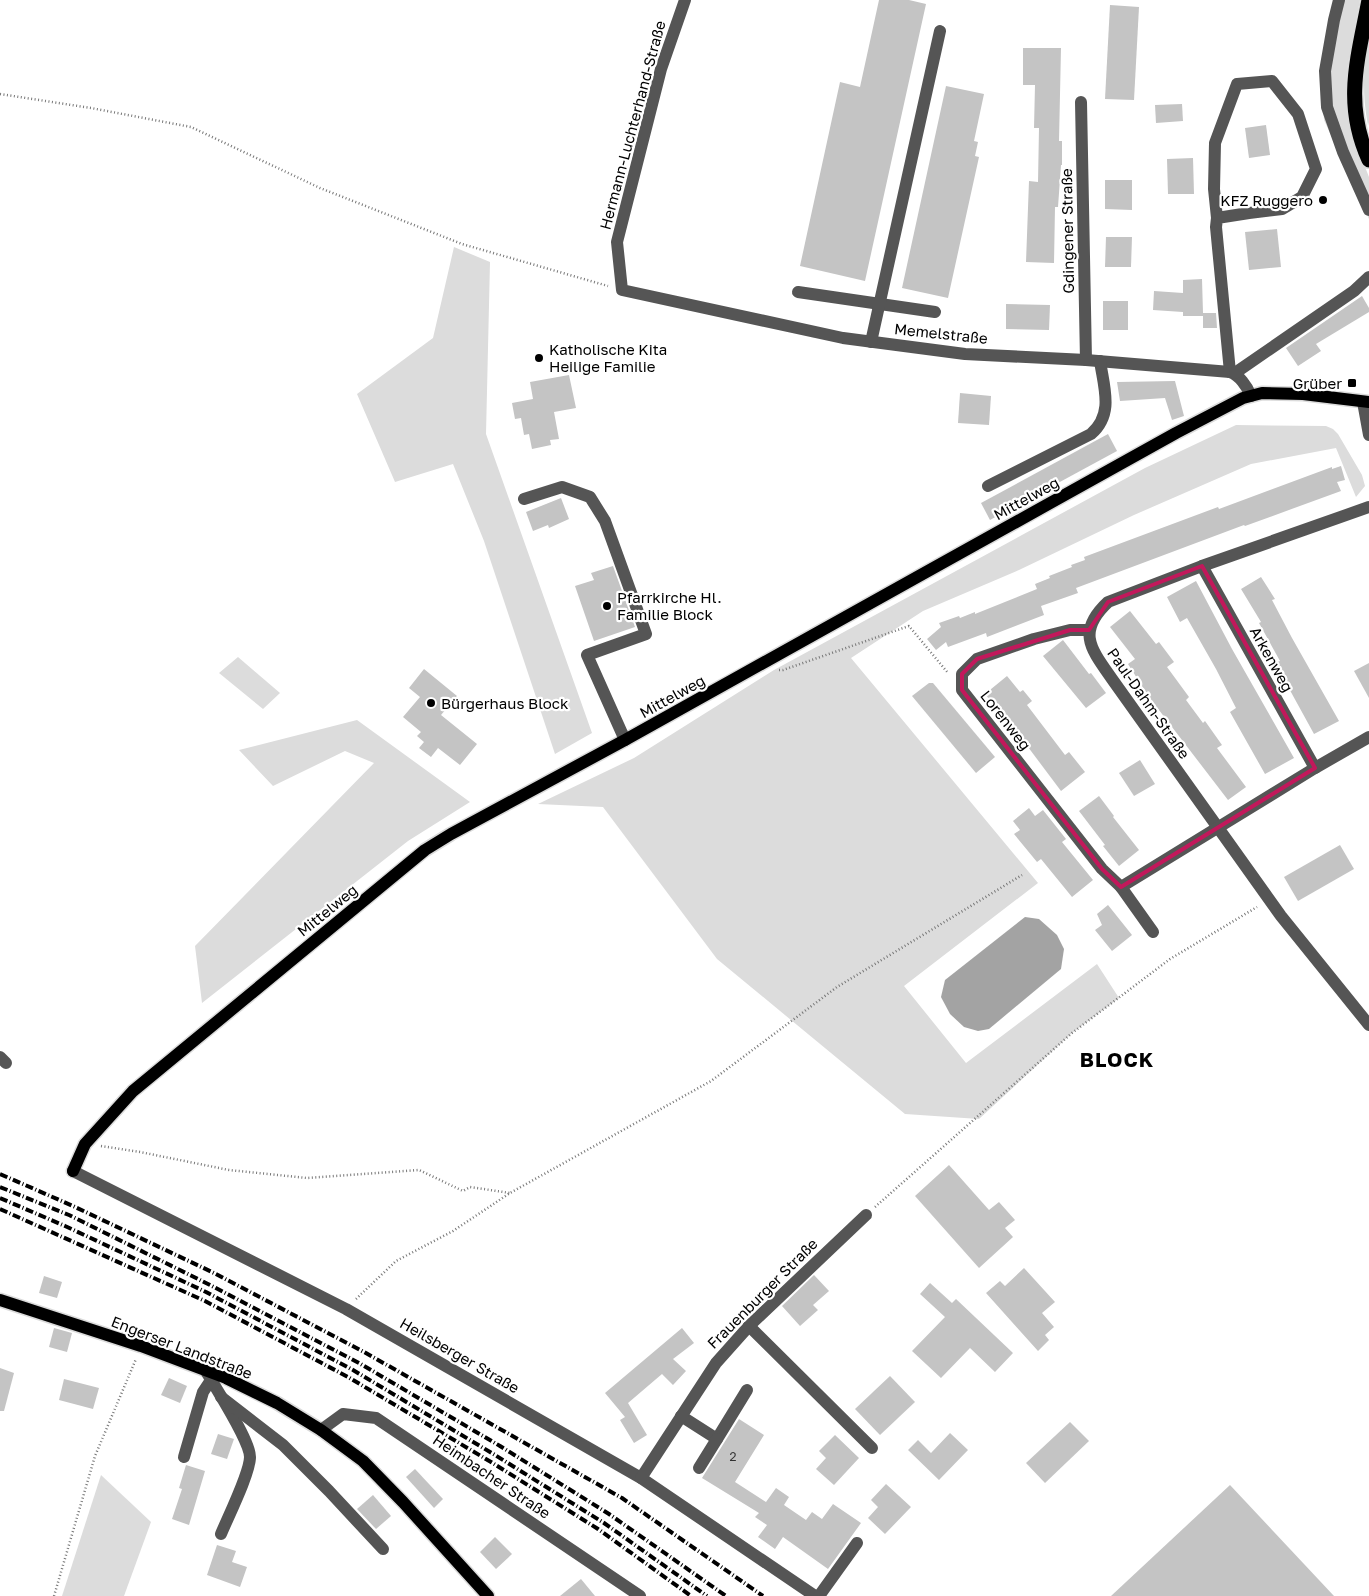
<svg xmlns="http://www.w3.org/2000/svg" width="1369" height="1596" viewBox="0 0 1369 1596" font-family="'Golos Text',sans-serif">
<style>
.green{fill:#dcdcdc}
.water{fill:#a3a3a3}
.building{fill:#c4c4c4}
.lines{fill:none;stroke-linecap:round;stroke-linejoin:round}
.major-casing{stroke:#dbdbdb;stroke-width:15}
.highway-casing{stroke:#dbdbdb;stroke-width:18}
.path{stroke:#777;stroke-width:2.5;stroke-dasharray:1 2.5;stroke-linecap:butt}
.minor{stroke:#555;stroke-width:12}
.major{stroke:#000;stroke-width:12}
.highway{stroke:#000;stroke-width:15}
.rail{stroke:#000;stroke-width:4;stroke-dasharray:8 2.5 1 2.5;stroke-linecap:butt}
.marked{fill:none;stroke:#c2185b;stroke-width:4;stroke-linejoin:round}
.poi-dot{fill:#000;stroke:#fff;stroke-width:2}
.labels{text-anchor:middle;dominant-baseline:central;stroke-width:4.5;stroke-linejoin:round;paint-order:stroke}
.number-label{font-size:12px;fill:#313131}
.street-label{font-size:15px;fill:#000;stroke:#fff}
.poi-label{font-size:15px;fill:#000;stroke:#fff;text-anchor:start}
.district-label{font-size:20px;font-weight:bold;letter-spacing:1px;fill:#000;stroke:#fff}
</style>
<rect width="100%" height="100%" fill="#fff"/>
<g class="green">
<polygon points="1334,0 1360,0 1348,64 1346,90 1348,116 1356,144 1369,177 1369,219 1324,120 1321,76"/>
<path d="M1369,37V122L1368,126C1362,94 1363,69 1369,37Z"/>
<polygon points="454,247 490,262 486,434 592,733 555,754 484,541 453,464 395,482 357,394 433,338"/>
<polygon points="1236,425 1326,426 1333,429 1338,434 1362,475 1365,486 1356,497 1336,448 1251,464 1134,515 1019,570 923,611 851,658 1038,883 904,986 966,1063 1097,964 1119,998 1072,1033 979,1119 905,1114 717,959 603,807 538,804 634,758 774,670 1145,468"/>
<polygon points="238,657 280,693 263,709 219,673"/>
<polygon points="357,720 470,802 408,841 202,1003 195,946 374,763 345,751 273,786 239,750"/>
<polygon points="101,1475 151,1522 124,1596 62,1596"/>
</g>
<polygon class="water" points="1025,917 1039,919 1057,935 1064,949 1061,969 989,1029 978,1031 964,1027 950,1014 941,997 945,980"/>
<g class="building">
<polygon points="879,0 909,0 926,4 865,281 800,266 840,82 860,87"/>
<polygon points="1110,5 1139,7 1134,100 1105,99"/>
<polygon points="1023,48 1061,48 1059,141 1062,141 1062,165 1061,165 1058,207 1055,207 1054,263 1026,262 1029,181 1038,182 1039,128 1034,128 1035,85 1023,85"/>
<polygon points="946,86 984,94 974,141 978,142 975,156 979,157 948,298 902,288"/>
<polygon points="1182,104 1183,121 1156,123 1155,105"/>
<polygon points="1266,125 1270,155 1249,158 1245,128"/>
<polygon points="1193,158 1194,194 1168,194 1167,159"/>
<polygon points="1105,180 1132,180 1132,210 1105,209"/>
<polygon points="1277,229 1281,267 1249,270 1245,232"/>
<polygon points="1106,237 1132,237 1131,267 1105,267"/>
<polygon points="1202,279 1203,313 1216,313 1217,328 1203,328 1203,314 1203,316 1183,316 1183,312 1153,310 1154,291 1183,293 1183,280"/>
<polygon points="1362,296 1369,308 1369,312 1316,344 1321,351 1298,366 1286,348"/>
<rect x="1103" y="301" width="25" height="29"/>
<polygon points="1006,304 1050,305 1049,330 1006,329"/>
<polygon points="569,375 576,408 554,412 559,439 550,440 551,445 532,449 529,434 524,435 521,418 515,419 512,403 533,399 530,382"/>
<polygon points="1175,381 1184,416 1172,420 1165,398 1120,401 1117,382"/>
<polygon points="960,393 991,396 989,425 958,423"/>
<polygon points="1108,434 1117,451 990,520 981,503"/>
<polygon points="1341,466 1345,480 1337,482 1341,491 1245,526 1244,525 1076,588 1078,593 1041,606 1044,615 987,637 986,633 948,647 946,642 936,650 927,639 941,627 939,623 959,616 960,618 975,612 975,614 1037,589 1035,584 1050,578 1049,576 1072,567 1071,565 1085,560 1084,557 1218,507 1219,509 1332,467 1332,469"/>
<polygon points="561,498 569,519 549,528 548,525 533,531 526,512"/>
<polygon points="613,566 635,627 594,641 575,586 594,580 591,573"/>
<polygon points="1261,577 1275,599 1272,600 1292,638 1339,721 1314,734 1275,663 1280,661 1259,623 1261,622 1241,589"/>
<polygon points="1196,581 1232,649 1294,758 1265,774 1230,712 1236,708 1216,669 1187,618 1180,622 1167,597"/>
<polygon points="1130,611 1156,644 1159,642 1174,662 1167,667 1189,697 1186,700 1203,723 1205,721 1222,745 1217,748 1246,787 1228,800 1149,697 1128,664 1135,659 1110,627"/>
<polygon points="1063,640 1089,674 1091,673 1106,693 1086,708 1043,656"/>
<polygon points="1369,663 1369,698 1354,671"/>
<polygon points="424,669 457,696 441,715 477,744 460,765 438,748 431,757 419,748 424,742 417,736 421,732 403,717 420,697 409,688"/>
<polygon points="1007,676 1020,692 1023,690 1032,701 1027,705 1065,755 1069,752 1085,772 1061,791 1001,711 1000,712 985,694"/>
<polygon points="929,683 933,683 995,757 976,773 912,696"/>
<polygon points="1140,760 1155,784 1134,796 1119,773"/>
<polygon points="1099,796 1114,816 1113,817 1139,850 1119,866 1103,846 1105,845 1079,811"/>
<polygon points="1029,808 1035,816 1043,810 1066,839 1062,842 1093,880 1072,897 1041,859 1037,862 1014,834 1020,830 1013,821"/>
<polygon points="1340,845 1354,869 1298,901 1284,877"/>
<polygon points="1108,905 1132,935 1112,951 1095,930 1102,925 1097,914"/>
<polygon points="949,1165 989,1210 999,1202 1015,1220 1005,1228 1013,1237 979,1268 915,1196"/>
<polygon points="1024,1268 1055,1302 1042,1313 1054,1327 1045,1335 1049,1340 1038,1351 986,1293 1000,1281 1005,1286"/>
<polygon points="814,1275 829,1291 813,1305 818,1310 800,1326 782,1306"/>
<polygon points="44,1276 62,1282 57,1298 39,1293"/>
<polygon points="930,1283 952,1303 956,1299 1013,1353 995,1372 970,1348 941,1378 912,1351 945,1317 920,1294"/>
<polygon points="54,1328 72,1333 67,1352 49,1347"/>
<polygon points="682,1328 694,1343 673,1359 686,1371 673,1385 662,1374 628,1403 647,1435 634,1443 620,1420 625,1417 605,1393"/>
<polygon points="0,1368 14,1373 4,1411 0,1411"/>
<polygon points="890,1376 915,1402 880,1435 855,1409"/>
<polygon points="169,1378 187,1386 180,1403 161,1395"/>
<polygon points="64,1379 99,1388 93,1409 59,1400"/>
<polygon points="739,1419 764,1435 735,1482 766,1502 776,1488 789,1497 784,1505 806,1520 812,1512 822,1519 833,1504 861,1523 828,1569 783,1537 775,1549 758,1537 767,1525 755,1517 759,1513 702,1478"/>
<polygon points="1070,1422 1089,1441 1045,1483 1026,1463"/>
<polygon points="950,1433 968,1450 939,1480 908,1450 918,1440 931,1453"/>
<polygon points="218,1434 234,1439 227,1459 211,1454"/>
<polygon points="835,1435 859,1458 834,1485 816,1469 826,1458 819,1451"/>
<polygon points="186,1465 205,1471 189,1525 172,1519 182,1489 179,1488"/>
<polygon points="415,1469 443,1499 434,1508 406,1477"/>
<polygon points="886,1484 911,1507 885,1534 868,1518 878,1507 871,1500"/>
<polygon points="1230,1485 1334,1596 1111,1596"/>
<polygon points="373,1495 391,1516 376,1529 357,1509"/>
<polygon points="495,1537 512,1554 496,1569 480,1552"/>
<polygon points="217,1545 236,1551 232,1562 247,1567 240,1587 207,1575"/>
<polygon points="581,1579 595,1596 560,1596"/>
</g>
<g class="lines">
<g class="major-casing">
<g id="major">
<polyline points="73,1171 85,1144 133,1091 425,850 451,834 625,740 919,576 1176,433 1243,398 1262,393 1303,394 1369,402"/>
<polyline points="0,1300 141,1346 226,1378 277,1403 321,1430 363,1461 403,1502 488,1596"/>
</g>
</g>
<g class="highway-casing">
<path id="highway" d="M1369,0C1358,58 1343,103 1369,160"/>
</g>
<g class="path">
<polyline points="0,94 91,108 191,127 320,188 462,244 608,286"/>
<polyline points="779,670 783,670 909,626 948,673"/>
<polyline points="101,1146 140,1152 229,1170 307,1178 419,1170 463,1191 470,1187 510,1193"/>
<polyline points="875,1207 1072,1033 1170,959 1257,907"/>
<polyline points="356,1299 396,1261 453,1231 510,1193 711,1081 837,987 1022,875"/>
<polyline points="54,1596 95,1456 136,1359"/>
</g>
<g class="minor">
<path d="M685,0L661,69L617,242L622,290L843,338L965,354L1086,360L1230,372C1239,375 1247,386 1251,396"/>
<polyline points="1339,0 1334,20 1325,71 1327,107 1343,152 1369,210"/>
<polyline points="1081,102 1086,360"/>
<polyline points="1217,218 1249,213 1282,209 1302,197 1316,169 1298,114 1272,81 1237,84 1215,143 1214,189 1217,218 1216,227 1230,372"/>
<polyline points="798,292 935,312"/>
<polyline points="871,342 940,31"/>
<polyline points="1235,373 1354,291 1369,277"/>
<polyline points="1363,402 1369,435"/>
<path d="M988,486L1091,434C1114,414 1104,388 1100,361"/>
<polyline points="524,499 562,487 590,497 605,521 646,634 587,655 625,740"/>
<path d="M1369,507L1202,566L1108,602C1076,632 1091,649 1112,679L1281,916L1369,1025"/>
<polyline points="1202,566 1315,768"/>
<polyline points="1089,630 1070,630 1034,639 977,659 962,674 962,690 1102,869 1121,887 1153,932"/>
<polyline points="1121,887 1315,768 1369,737"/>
<polyline points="0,1057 6,1063"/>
<polyline points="73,1171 346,1309 641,1478 815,1596"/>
<polyline points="749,1326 872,1448"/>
<path d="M206,1371C216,1389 250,1440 250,1457C250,1473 228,1517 221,1534"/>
<polyline points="221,1397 283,1445 329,1491 383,1549"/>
<polyline points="681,1416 717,1439 747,1390"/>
<polyline points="321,1430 343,1414 376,1418 640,1596"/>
<polyline points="184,1457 203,1392 211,1380"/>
<polyline points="699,1468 717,1439"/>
<polyline points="641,1478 716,1363 749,1326 866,1215"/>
<polyline points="819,1596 857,1543"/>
</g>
<use href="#major" class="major"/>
<use href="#highway" class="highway"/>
<g class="rail">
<polyline points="0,1174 73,1206 214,1273 364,1352 622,1498 763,1596"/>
<polyline points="0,1187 69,1215 210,1285 359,1363 500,1446 609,1514 726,1596"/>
<polyline points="0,1198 65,1226 206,1292 353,1370 495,1455 604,1523 707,1596"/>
<polyline points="0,1209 205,1301 348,1377 491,1462 598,1529 691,1596"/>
</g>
</g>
<path class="marked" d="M1202,566L1315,768L1121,887L1102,869L962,690V674L977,659L1070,630H1089L1108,602Z"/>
<g class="poi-dot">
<circle cx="1323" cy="200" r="5"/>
<circle cx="539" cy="358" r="5"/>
<rect x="1347" y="378" width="10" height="10" rx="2.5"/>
<circle cx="607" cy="606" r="5"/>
<circle cx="431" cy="703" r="5"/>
</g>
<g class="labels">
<g class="number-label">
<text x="733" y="1456">2</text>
</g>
<g class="street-label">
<text transform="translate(632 125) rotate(-75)">Hermann-Luchterhand-Straße</text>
<text transform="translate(1067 231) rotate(-91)">Gdingener Straße</text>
<text transform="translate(941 333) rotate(6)">Memelstraße</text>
<text transform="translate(1026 498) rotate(-29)">Mittelweg</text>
<text transform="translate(1272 659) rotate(61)">Arkenweg</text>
<text transform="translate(672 696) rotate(-29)">Mittelweg</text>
<text transform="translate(1149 703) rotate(55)">Paul-Dahm-Straße</text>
<text transform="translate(1006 720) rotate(52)">Lorenweg</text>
<text transform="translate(327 910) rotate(-39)">Mittelweg</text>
<text transform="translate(762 1293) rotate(-45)">Frauenburger Straße</text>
<text transform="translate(182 1347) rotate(21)">Engerser Landstraße</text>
<text transform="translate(460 1355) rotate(30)">Heilsberger Straße</text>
<text transform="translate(492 1476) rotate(34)">Heimbacher Straße</text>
</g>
<g class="poi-label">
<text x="1313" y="200" text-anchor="end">KFZ Ruggero</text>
<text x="549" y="349">Katholische Kita<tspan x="549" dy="17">Heilige Familie</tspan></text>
<text x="1342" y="383" text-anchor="end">Grüber</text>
<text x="617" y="597">Pfarrkirche Hl.<tspan x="617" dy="17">Familie Block</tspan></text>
<text x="441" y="703">Bürgerhaus Block</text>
</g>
<g class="district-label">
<text x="1117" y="1059">BLOCK</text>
</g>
</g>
</svg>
